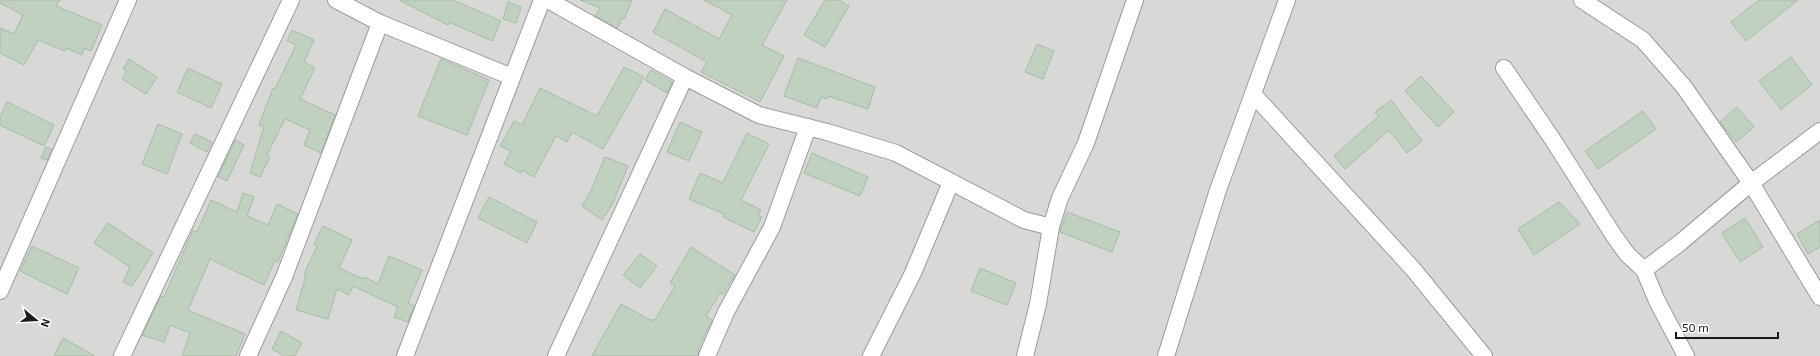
<svg xmlns="http://www.w3.org/2000/svg" width="1820" height="356" viewBox="0 0 1820 356" font-family="'Exo 2',sans-serif">
<style>
.residential{fill:#d8d8d7}
.building{fill:#c1d1c1;stroke:#a4bca4}
.lines{fill:none;stroke-linecap:round;stroke-linejoin:round}
.street-casing{stroke:#9b9b9b;stroke-width:18}
.street{stroke:#fff;stroke-width:16}
</style>
<rect width="100%" height="100%" fill="#e0ebe3"/>
<rect class="residential" x="0" y="0" width="1820" height="356"/>
<g class="building">
<polygon points="0,0 60,0 56,6 102,25 91,51 84,48 82,55 66,48 65,51 38,40 24,65 0,53 0,28 14,34 23,15 0,3"/>
<polygon points="399,0 453,0 501,21 492,41 449,22 448,25"/>
<polygon points="580,0 632,0 624,19 622,18 617,28 595,16 600,8"/>
<polygon points="704,0 787,0 762,45 784,56 760,102 701,72 707,62 653,32 665,9 719,39 732,15"/>
<polygon points="825,0 839,0 849,6 825,47 804,35"/>
<polygon points="1759,0 1798,0 1746,41 1731,22"/>
<polygon points="508,2 521,7 516,23 503,19"/>
<polygon points="292,30 314,40 304,62 315,68 300,99 335,115 321,153 304,145 310,130 285,119 267,155 270,157 260,177 250,173 264,127 259,125 273,88 275,89 296,45 287,41"/>
<polygon points="1037,44 1054,51 1043,79 1025,72"/>
<polygon points="1791,57 1812,85 1781,109 1759,81"/>
<polygon points="798,58 875,87 868,109 828,96 827,99 821,97 817,108 784,96"/>
<polygon points="129,59 157,77 146,94 122,79 127,71 123,69"/>
<polygon points="441,59 489,80 467,135 418,116"/>
<polygon points="624,67 644,77 603,149 572,132 567,142 556,136 534,177 522,170 521,173 504,164 511,151 500,146 514,121 522,125 540,88 597,116"/>
<polygon points="188,68 222,84 211,108 177,92"/>
<polygon points="651,70 672,82 667,93 645,80"/>
<polygon points="1421,76 1454,112 1438,127 1405,91"/>
<polygon points="1391,100 1422,141 1407,153 1389,130 1345,169 1334,156 1379,116 1375,112"/>
<polygon points="7,102 54,125 44,146 0,125 0,117"/>
<polygon points="1737,107 1754,127 1736,142 1720,122"/>
<polygon points="1643,111 1656,129 1598,169 1585,151"/>
<polygon points="680,122 702,132 689,161 667,152"/>
<polygon points="158,124 182,134 167,174 142,164"/>
<polygon points="747,133 769,144 741,200 761,210 758,215 762,217 754,232 723,217 724,214 689,199 700,173 723,183"/>
<polygon points="195,134 212,142 207,152 190,143"/>
<polygon points="235,140 244,145 227,181 218,177"/>
<polygon points="46,147 52,149 47,160 41,158"/>
<polygon points="812,153 868,177 860,196 804,173"/>
<polygon points="605,157 628,166 612,205 602,220 582,206 589,195"/>
<polygon points="243,193 254,197 247,216 268,225 277,204 298,214 278,262 275,260 264,285 210,259 188,310 245,334 236,356 182,356 190,333 170,325 164,342 142,335 161,296 164,297 193,230 197,232 211,200 237,212"/>
<polygon points="489,197 537,222 527,243 478,218"/>
<polygon points="1559,202 1580,224 1534,255 1518,229"/>
<polygon points="1067,212 1120,232 1112,252 1060,232"/>
<polygon points="1745,218 1763,247 1740,262 1722,233"/>
<polygon points="1820,220 1820,247 1808,254 1797,234"/>
<polygon points="108,223 153,253 132,286 123,282 130,267 94,243"/>
<polygon points="323,226 352,240 339,268 363,279 364,277 378,284 389,256 422,270 408,303 414,306 408,322 394,317 398,307 353,286 349,295 337,289 328,319 296,310 306,275 304,274 317,246 314,244"/>
<polygon points="32,246 79,268 67,294 20,271"/>
<polygon points="691,247 735,275 723,294 720,293 706,316 712,320 698,349 699,350 698,356 592,356 621,304 652,321 653,319 655,320 675,286 670,283"/>
<polygon points="640,254 657,266 640,288 623,275"/>
<polygon points="980,268 1016,283 1007,305 971,291"/>
<polygon points="281,331 302,343 295,356 284,356 272,349"/>
<polygon points="63,338 95,356 54,356"/>
</g>
<g class="lines">
<g class="street-casing">
<g id="street">
<polyline points="336,0 380,23 512,77"/>
<polyline points="548,0 685,77 759,115 827,132 896,153 1024,220 1051,227 1060,198 1086,143 1135,0"/>
<polyline points="1582,0 1643,40 1684,87 1751,183 1820,297"/>
<polyline points="1504,68 1553,140 1614,236 1627,254 1644,270 1657,301 1686,356"/>
<polyline points="1253,94 1413,269 1484,356"/>
<polyline points="1644,270 1681,242 1751,183 1820,131"/>
<polyline points="0,291 128,0"/>
<polyline points="122,356 291,0"/>
<polyline points="248,356 284,277 380,23"/>
<polyline points="405,356 542,0"/>
<polyline points="556,356 685,77"/>
<polyline points="707,356 726,312 772,227 808,127"/>
<polyline points="871,356 913,273 951,182"/>
<polyline points="1025,356 1038,304 1051,227"/>
<polyline points="1166,356 1218,190 1287,0"/>
</g>
</g>
<use href="#street" class="street"/>
</g>
<g transform="translate(36 320) rotate(108)" stroke="#ffffff" stroke-width="3" paint-order="stroke">
<path d="M0-3L7 15L0 10L-7 15Z" fill="#1a1a1a"/>
<text y="-6" font-size="11" font-weight="bold" text-anchor="middle" fill="#1a1a1a">N</text>
</g>
<path d="M1676 332v6h102v-6" fill="none" stroke="#1a1a1a" stroke-width="2"/>
<text x="1682" y="332" font-size="12" fill="#1a1a1a" stroke="#ffffff" stroke-width="3" paint-order="stroke">50 m</text>
</svg>
